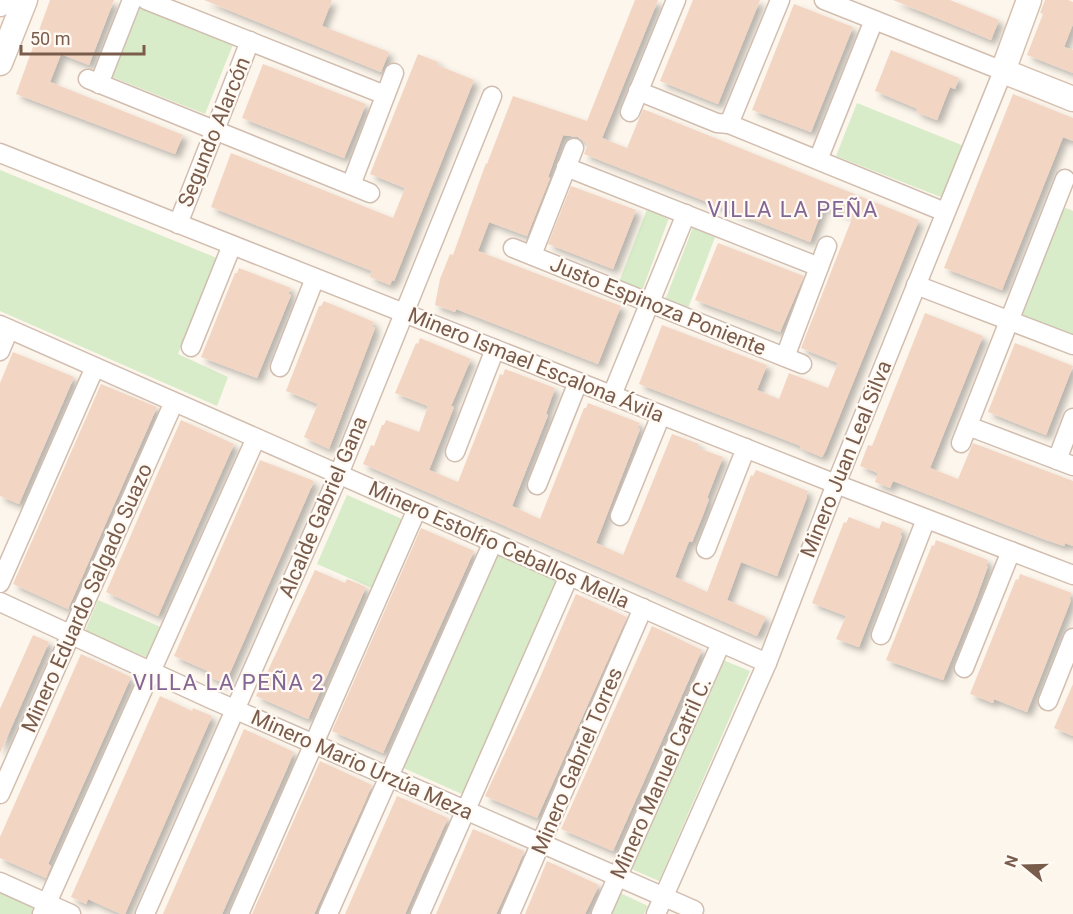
<svg xmlns="http://www.w3.org/2000/svg" width="1073" height="914" viewBox="0 0 1073 914" font-family="Roboto,sans-serif">
<style>
.green{fill:#d8ecc9}
.building{fill:#f3d5c3;filter:url(#shadow)}
.lines{fill:none;stroke-linecap:round;stroke-linejoin:round}
.street-casing{stroke:#d1beb0;stroke-width:21}
.secondary-casing{stroke:#d6c0b0;stroke-width:27}
.street{stroke:#fff;stroke-width:18}
.secondary{stroke:#fff;stroke-width:24}
.labels{text-anchor:middle;dominant-baseline:central;stroke-width:4.5;stroke-linejoin:round;paint-order:stroke}
.street-label{font-size:21px;fill:#7a5c4d;stroke:#fffaf3}
.neighbourhood-label{font-size:22px;letter-spacing:1.5px;fill:#846695;stroke:#fffaf3}
</style>
<defs>
<filter id="shadow"><feDropShadow dx="5" dy="5" stdDeviation="3" flood-color="#0004"/></filter>
</defs>
<rect width="100%" height="100%" fill="#fdf6ec"/>
<g class="green">
<polygon points="141,5 234,42 205,114 112,77"/>
<polygon points="857,103 964,146 943,198 836,156"/>
<polygon points="0,170 217,258 178,354 228,377 217,406 0,311"/>
<polygon points="649,204 670,215 642,291 618,285"/>
<polygon points="1066,208 1073,211 1073,336 1023,319 1018,311 1057,213"/>
<polygon points="699,225 717,232 687,311 666,303 666,298 693,227"/>
<polygon points="347,495 402,519 372,588 317,564"/>
<polygon points="494,553 559,580 464,795 399,766"/>
<polygon points="98,600 163,628 150,659 85,631"/>
<polygon points="718,658 750,671 659,881 627,867"/>
<polygon points="0,891 28,902 33,907 32,914 0,914"/>
<polygon points="616,891 648,906 644,914 606,914"/>
</g>
<g class="building">
<polygon points="50,0 114,0 89,65 61,54 50,82 183,135 175,154 16,94"/>
<polygon points="204,0 332,0 322,26 389,52 381,72"/>
<polygon points="635,0 658,0 602,138 627,148 643,109 919,220 825,452 822,457 800,448 801,446 639,384 662,325 767,365 757,390 779,399 789,373 828,388 838,363 801,348 853,216 824,205 810,242 584,154 588,144 578,137 563,135 548,177 550,178 527,236 489,222 478,251 621,306 598,364 456,309 455,312 435,305 440,279 450,254 453,255 486,163 487,164 513,96 587,121"/>
<polygon points="693,0 760,0 718,104 660,81"/>
<polygon points="893,0 950,0 999,20 991,40"/>
<polygon points="1045,0 1068,0 1073,2 1073,24 1064,47 1073,50 1073,73 1027,55 1043,14 1040,13"/>
<polygon points="794,4 853,27 811,132 752,110"/>
<polygon points="891,50 959,78 955,89 950,87 937,120 916,112 918,109 875,91"/>
<polygon points="418,54 438,62 437,65 474,80 394,281 392,280 390,285 370,277 372,271 211,207 231,153 393,218 405,188 370,174"/>
<polygon points="263,64 366,104 344,158 242,118"/>
<polygon points="1013,94 1073,118 1073,141 1063,137 1002,290 944,268"/>
<polygon points="571,186 636,210 613,269 548,244"/>
<polygon points="718,243 804,276 780,332 695,300"/>
<polygon points="239,268 291,288 288,294 291,295 257,378 201,357 235,273 237,273"/>
<polygon points="324,301 374,322 372,327 375,328 329,449 304,437 318,404 286,391 319,306 321,306"/>
<polygon points="925,313 983,336 930,468 958,479 973,443 1073,481 1073,546 1065,543 1064,546 1046,540 893,481 890,488 875,482 878,473 860,466 868,445 872,446"/>
<polygon points="420,338 471,359 451,406 454,407 429,470 458,482 493,393 500,374 503,375 505,369 555,388 548,408 546,414 548,415 512,506 540,519 584,408 586,408 588,403 640,423 637,428 640,429 596,543 623,555 672,434 699,444 698,448 723,457 707,498 709,499 703,515 692,542 689,541 675,577 707,592 751,475 753,476 756,470 808,491 806,497 807,497 777,576 741,562 727,600 766,617 757,636 363,464 371,445 374,446 382,425 384,425 386,420 419,432 428,406 395,393 416,343 418,344"/>
<polygon points="1015,343 1073,366 1046,435 988,412"/>
<polygon points="13,352 74,377 19,504 0,496 0,383"/>
<polygon points="101,384 157,407 68,609 13,584"/>
<polygon points="181,420 234,444 158,616 106,592"/>
<polygon points="260,460 314,481 225,684 206,675 208,671 174,656"/>
<polygon points="849,517 879,529 882,521 903,529 900,535 902,536 859,647 836,639 846,616 812,603 844,522 846,523"/>
<polygon points="421,528 474,551 383,753 332,731"/>
<polygon points="936,540 988,560 986,566 988,566 975,602 943,680 886,660 932,545 934,546"/>
<polygon points="315,570 345,583 347,579 366,587 308,719 256,696"/>
<polygon points="1020,574 1072,593 1069,599 1071,600 1027,712 994,699 993,703 970,694 1016,579 1018,580"/>
<polygon points="576,594 627,617 537,818 485,796 539,680"/>
<polygon points="652,626 702,650 613,851 561,829"/>
<polygon points="33,635 49,642 0,753 0,709"/>
<polygon points="81,654 131,677 48,864 51,866 46,878 0,858 0,837"/>
<polygon points="1073,684 1073,736 1054,728"/>
<polygon points="160,696 192,711 193,708 212,716 125,914 121,914 88,899 86,904 71,897"/>
<polygon points="244,729 294,752 285,773 222,914 163,914"/>
<polygon points="320,761 372,785 364,804 314,914 252,914"/>
<polygon points="397,796 448,818 423,873 405,914 345,914"/>
<polygon points="473,829 524,851 516,871 496,914 436,914"/>
<polygon points="547,861 599,885 585,914 525,914"/>
</g>
<g class="lines">
<g class="street-casing">
<g id="street">
<polyline points="146,0 385,95"/>
<polyline points="88,79 370,193"/>
<polyline points="99,84 132,0"/>
<polyline points="638,91 717,123 729,124 945,212"/>
<polyline points="630,112 676,0"/>
<polyline points="729,124 780,0"/>
<polyline points="0,153 836,484 1073,575"/>
<polyline points="818,160 874,20"/>
<polyline points="566,167 819,267"/>
<polyline points="351,185 394,73"/>
<polyline points="178,224 250,41"/>
<polyline points="513,248 802,364"/>
<polyline points="532,255 574,148"/>
<polyline points="916,285 1073,345"/>
<polyline points="0,325 767,663"/>
<polyline points="191,347 232,245"/>
<polyline points="0,351 9,329"/>
<polyline points="785,357 827,246"/>
<polyline points="280,367 315,278"/>
<polyline points="612,395 686,214"/>
<polyline points="968,426 1073,466"/>
<polyline points="961,443 1065,179"/>
<polyline points="455,452 495,349"/>
<polyline points="1057,460 1073,418"/>
<polyline points="537,485 578,382"/>
<polyline points="620,516 661,415"/>
<polyline points="706,549 746,448"/>
<polyline points="0,583 95,367"/>
<polyline points="0,602 211,699 694,910"/>
<polyline points="881,635 926,519"/>
<polyline points="964,668 1011,551"/>
<polyline points="1048,701 1073,638"/>
<polyline points="0,794 174,402"/>
<polyline points="0,882 71,914"/>
<polyline points="42,914 256,438"/>
<polyline points="145,914 339,474 492,96"/>
<polyline points="239,914 417,509"/>
<polyline points="328,914 493,542"/>
<polyline points="420,914 569,576"/>
<polyline points="510,914 643,608"/>
<polyline points="601,914 721,643"/>
<polyline points="656,914 767,663 836,484 1003,71 824,0"/>
</g>
</g>
<g class="secondary-casing">
<g id="secondary">
<polyline points="1029,0 1003,71 1073,99"/>
<polyline points="0,4 2,0"/>
<polyline points="0,63 25,0"/>
</g>
</g>
<use href="#street" class="street"/>
<use href="#secondary" class="secondary"/>
</g>
<g class="labels">
<g class="street-label">
<text transform="translate(214 132) rotate(-68)">Segundo Alarcón</text>
<text transform="translate(658 306) rotate(22)">Justo Espinoza Poniente</text>
<text transform="translate(536 365) rotate(22)">Minero Ismael Escalona Ávila</text>
<text transform="translate(846 459) rotate(-68)">Minero Juan Leal Silva</text>
<text transform="translate(323 507) rotate(-67)">Alcalde Gabriel Gana</text>
<text transform="translate(499 545) rotate(24)">Minero Estolfio Ceballos Mella</text>
<text transform="translate(87 598) rotate(-66)">Minero Eduardo Salgado Suazo</text>
<text transform="translate(577 761) rotate(-67)">Minero Gabriel Torres</text>
<text transform="translate(362 765) rotate(24)">Minero Mario Urzúa Meza</text>
<text transform="translate(661 778) rotate(-66)">Minero Manuel Catril C.</text>
</g>
<g class="neighbourhood-label">
<text x="793" y="209">VILLA LA PEÑA</text>
<text x="229" y="682">VILLA LA PEÑA 2</text>
</g>
</g>
<g transform="translate(1025 866) rotate(289)" stroke="#fffaf3" stroke-width="4.5" paint-order="stroke">
<path d="M0-4.5L10 22L0 15L-10 22Z" fill="#7a5c4d"/>
<text y="-9" font-size="16" font-weight="bold" text-anchor="middle" fill="#7a5c4d">N</text>
</g>
<path d="M21 45v9h123v-9" fill="none" stroke="#7a5c4d" stroke-width="3"/>
<text x="30" y="45" font-size="18" fill="#7a5c4d" stroke="#fffaf3" stroke-width="4.5" paint-order="stroke">50 m</text>
</svg>
